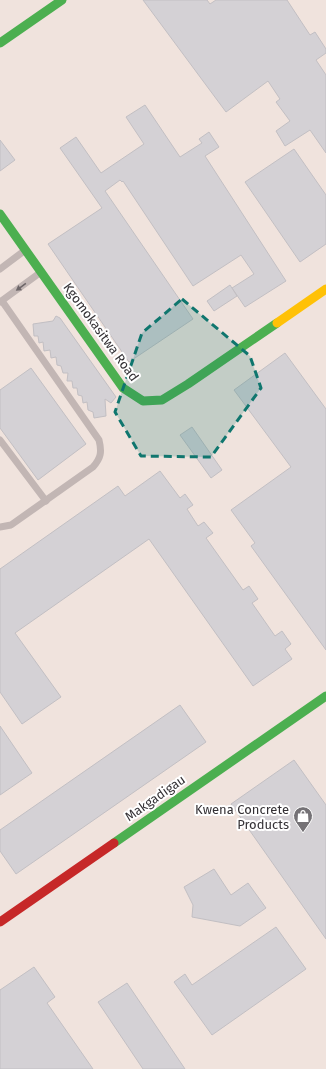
<svg xmlns="http://www.w3.org/2000/svg" width="326" height="1069" viewBox="0 0 326 1069" font-family="'Fira Sans',sans-serif">
<style>
.industrial{fill:#f0e3dd}
.building{fill:#d4d1d5;stroke:#c2bfc3}
.lines{fill:none;stroke-linecap:round;stroke-linejoin:round}
.lane{stroke:#c2b6b4;stroke-width:7}
.fast{stroke:#4caf50;stroke-width:9}
.slow{stroke:#ffc107;stroke-width:9}
.jam{stroke:#c62828;stroke-width:9}
.oneway{fill:#6d6668}
.marked{fill:#0f766e;fill-opacity:0.2;stroke:#0f766e;stroke-width:3;stroke-dasharray:8 5;stroke-linejoin:round}
.labels{text-anchor:middle;dominant-baseline:central;stroke-width:4;stroke-linejoin:round;paint-order:stroke}
.street-label{font-size:13px;fill:#343135;stroke:#fff}
.poi-label{font-size:13px;fill:#343135;stroke:#fff;text-anchor:end}
</style>
<rect width="100%" height="100%" fill="#efeaf0"/>
<rect class="industrial" x="0" y="0" width="326" height="1069"/>
<g class="building">
<polygon points="143,0 207,0 210,4 216,0 287,0 310,35 315,32 326,49 326,53 316,60 326,75 326,153 310,130 285,146 276,131 290,121 276,102 280,99 268,81 226,112"/>
<polygon points="145,105 180,157 202,143 199,139 209,132 219,147 205,156 286,281 245,307 232,288 254,274 241,255 193,286 123,181 122,182 120,180 105,191 193,319 129,362 48,244 102,208 60,148 76,137 101,173 144,144 126,117"/>
<polygon points="0,140 15,160 0,171"/>
<polygon points="294,149 326,195 326,244 300,262 245,182"/>
<polygon points="230,285 237,296 214,311 207,301"/>
<polygon points="56,316 60,318 116,397 111,403 105,399 106,416 94,418 93,412 88,410 87,402 83,403 82,396 78,395 77,388 73,388 72,381 67,381 68,373 63,373 61,366 57,365 56,357 51,358 50,350 44,351 43,342 39,343 38,336 34,336 33,324 53,321"/>
<polygon points="285,353 326,409 326,650 251,546 255,543 231,510 291,467 234,390"/>
<polygon points="31,368 86,444 38,480 0,428 0,390"/>
<polygon points="192,427 222,470 211,478 180,435"/>
<polygon points="160,471 180,498 185,494 193,505 187,509 198,526 204,522 213,533 206,538 243,590 249,586 258,599 252,603 275,636 282,631 291,644 285,649 292,659 253,686 149,539 15,633 61,697 22,724 0,692 0,569 118,486 125,496"/>
<polygon points="180,705 206,742 16,874 0,851 0,830"/>
<polygon points="0,726 32,773 0,795"/>
<polygon points="294,760 326,805 326,939 231,804"/>
<polygon points="214,869 231,895 248,883 266,908 240,926 192,917 193,905 184,887"/>
<polygon points="276,927 306,969 212,1035 174,982 185,974 192,985"/>
<polygon points="34,967 55,997 47,1003 93,1069 0,1069 0,990"/>
<polygon points="127,983 185,1069 143,1069 98,1002"/>
</g>
<g class="lines">
<g class="lane">
<polyline points="0,269 24,251"/>
<polyline points="0,302 41,272"/>
<polyline points="0,440 46,501"/>
<path d="M0,527L11,525L93,467C101,458 102,452 99,440L2,301"/>
</g>
<g class="fast">
<polyline points="0,43 62,0"/>
<polyline points="0,214 123,388 143,401 162,400 188,384 277,323"/>
<polyline points="114,843 326,696"/>
</g>
<polyline class="slow" points="277,323 326,289"/>
<polyline class="jam" points="0,922 114,843"/>
</g>
<defs><path id="oneway-solid" d="M-6-.8H1V-3.2L6.5 0L1 3.2V.8H-6Z"/></defs>
<use class="oneway" href="#oneway-solid" transform="translate(21 287) rotate(144)"/>
<path class="marked" d="M182,299L250,356L261,388L211,457L141,456L115,412L142,333Z"/>
<defs>
<g id="shop-pin" transform="scale(1)"><path d="M0 17L-7.5 6A9.5 9.5 0 1 1 7.5 6Z" fill="#757276" stroke="#fff"/><path d="M-5-2.5h2.3a2.7 3.5 0 0 1 5.4 0H5L5.5 6h-11ZM-1.5-2.5h3a1.5 2.3 0 0 0-3 0Z" fill="#fff"/></g>
</defs>
<g fill-rule="evenodd">
<use href="#shop-pin" x="303" y="816"/>
</g>
<g class="labels">
<g class="street-label">
<text transform="translate(101 332) rotate(54)">Kgomokasitwa Road</text>
<text transform="translate(155 798) rotate(-35)">Makgadigau</text>
</g>
<g class="poi-label">
<text x="289" y="809">Kwena Concrete<tspan x="289" dy="15">Products</tspan></text>
</g>
</g>
</svg>
